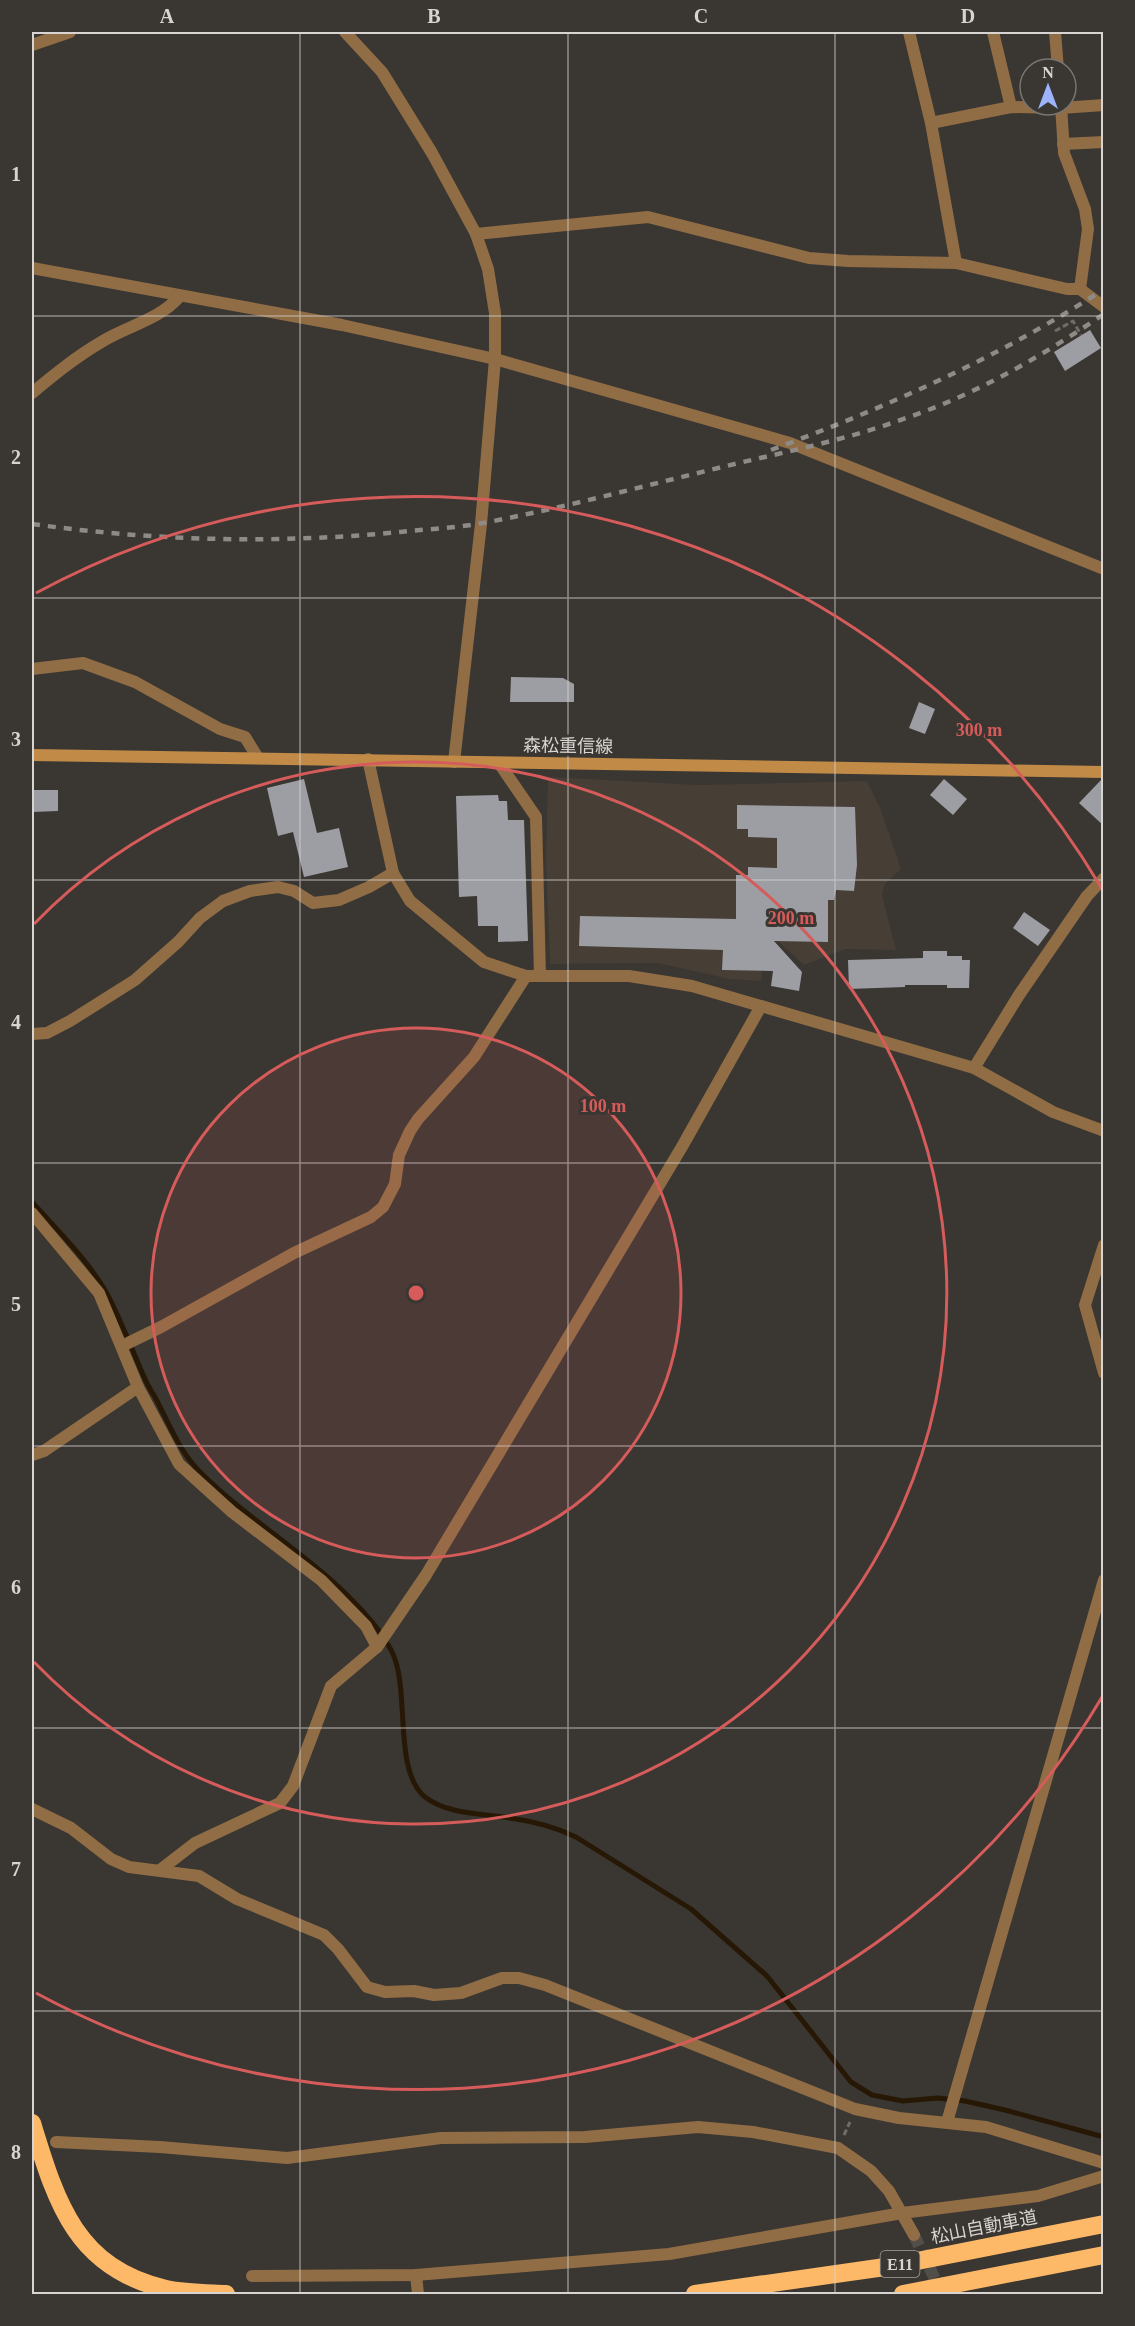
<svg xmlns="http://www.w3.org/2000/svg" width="1135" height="2326" viewBox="0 0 1135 2326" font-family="'Times New Roman','Noto Sans JP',serif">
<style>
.built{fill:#473e35}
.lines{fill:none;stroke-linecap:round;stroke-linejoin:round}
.stream{stroke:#271806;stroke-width:5}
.building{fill:#9c9ea4}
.minor-tunnel{stroke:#524e4a;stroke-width:12;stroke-dasharray:12 6;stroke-linecap:butt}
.path{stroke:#706d69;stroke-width:3;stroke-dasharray:6 3;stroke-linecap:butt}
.minor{stroke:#906d45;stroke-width:12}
.tertiary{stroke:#906d45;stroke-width:12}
.secondary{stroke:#c18a47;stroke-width:12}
.motorway{stroke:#fdb968;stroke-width:18}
.rail{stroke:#8d8a87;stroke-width:4.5;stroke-dasharray:8 8;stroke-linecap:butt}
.grid{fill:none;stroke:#d7d4d1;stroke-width:1.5;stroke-opacity:0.55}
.ring{fill:none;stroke:#d65c5b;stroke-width:3}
.labels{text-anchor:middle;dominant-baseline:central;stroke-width:6;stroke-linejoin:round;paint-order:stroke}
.shield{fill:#3a3632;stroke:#a8a5a1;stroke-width:1.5}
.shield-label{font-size:16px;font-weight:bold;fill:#d7d4d1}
.street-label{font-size:18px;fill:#d7d4d1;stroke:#3a3632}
.centre{fill:#d65c5b;stroke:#3a3632;stroke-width:3}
.ring-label{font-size:18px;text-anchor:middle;font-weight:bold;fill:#d65c5b;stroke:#3a3632;stroke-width:6;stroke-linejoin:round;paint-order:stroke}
.neatline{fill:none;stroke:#d7d4d1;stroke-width:2}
.grid-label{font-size:20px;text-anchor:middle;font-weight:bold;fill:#d7d4d1}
</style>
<rect width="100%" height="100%" fill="#3a3632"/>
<polygon class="built" points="551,777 699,785 867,781 881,810 901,869 884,885 882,895 896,950 845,949 804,965 768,932 764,932 761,981 729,979 658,963 550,964 546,859 548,780"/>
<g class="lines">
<path class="stream" d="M32,1202C57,1230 87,1259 106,1292C121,1320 132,1350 145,1379C149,1389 156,1397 160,1407C172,1430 181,1453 200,1472C247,1519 306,1553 352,1600C368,1616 383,1633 393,1654C410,1692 393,1771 425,1797C450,1816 486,1813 516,1819C537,1822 557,1828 576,1837L691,1909L767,1976L851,2082L872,2095L903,2101L938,2098L965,2101L1005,2110L1104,2137"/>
</g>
<g class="building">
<polygon points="1090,330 1101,348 1065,371 1054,352"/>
<polygon points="511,677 563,678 574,684 574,702 510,702"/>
<polygon points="919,702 935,709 925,734 909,728"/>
<polygon points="304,779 317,833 339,828 348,867 304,877 293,832 278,836 267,788"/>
<polygon points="944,779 967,799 953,815 930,795"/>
<polygon points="1101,780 1104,780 1104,826 1079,803"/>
<polygon points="32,790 58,790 58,811 32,812"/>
<polygon points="498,795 499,801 507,801 508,820 524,820 528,941 498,942 498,926 478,926 477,896 459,897 456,796"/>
<polygon points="737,805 855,807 857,865 854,891 836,890 834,900 828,900 828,942 774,941 802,972 799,991 771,986 773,971 722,970 723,950 579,946 580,916 736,919 736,875 748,875 748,867 777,868 777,838 748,837 748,829 737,829"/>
<polygon points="1024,912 1050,930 1038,946 1013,928"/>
<polygon points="923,951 947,951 947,956 962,956 962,960 970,960 969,988 947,988 947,985 905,985 905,987 849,989 848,960 923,958"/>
</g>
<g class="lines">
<polyline class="minor-tunnel" points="914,2235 942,2294"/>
<g class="path">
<polyline points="1055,331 1073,321 1081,335"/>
<polyline points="844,2135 850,2122"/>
</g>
<g class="minor">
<polyline points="909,32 931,123 956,263"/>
<polyline points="993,32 1011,107"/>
<polyline points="1055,32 1058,69"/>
<polyline points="32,45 70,32"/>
<polyline points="1061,105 1064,153 1085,209 1088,229 1080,289"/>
<polyline points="931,123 1011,107 1061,108 1104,105"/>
<polyline points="1063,144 1104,142"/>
<polyline points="476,234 648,217 809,258 848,261 956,263 1067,289 1080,289 1104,307"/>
<polyline points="32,268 342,325 495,359 790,443 1104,569"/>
<path d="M32,393C55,374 77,356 103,341C128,326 160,319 179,297"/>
<polyline points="32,669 83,663 135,682 220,729 245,737 258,758"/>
<polyline points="368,759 393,873 410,901 484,962 526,976 629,976 692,986 974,1068 1053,1112 1104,1131"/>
<polyline points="499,763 536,817 540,976"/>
<polyline points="32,1034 47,1033 70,1021 135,980 178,942 200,918 223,901 250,891 278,887 294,891 313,903 339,900 369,887 393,873"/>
<polyline points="974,1068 1019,995 1087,896 1104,878"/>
<polyline points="32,1213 99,1293 138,1387 179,1464 232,1512 321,1580 366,1626 377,1647"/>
<polyline points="1104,1245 1085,1305 1104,1373"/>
<polyline points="122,1346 161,1327 294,1253 371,1217 383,1207 395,1184 399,1155 410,1131 418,1119 474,1057 526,976"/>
<polyline points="32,1455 44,1451 138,1387"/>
<polyline points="32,1809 71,1828 111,1859 129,1867 199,1876 237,1899 324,1935 338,1949 367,1987 385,1992 414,1991 434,1995 461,1993 502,1978 519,1978 545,1985 855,2109 899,2118 986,2127 1104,2163"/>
<polyline points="160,1870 195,1843 280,1803 293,1786 331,1686 377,1647 426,1575 683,1145 761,1006"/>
<polyline points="947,2122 1104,1580"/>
<polyline points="56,2142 160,2147 287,2158 441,2138 585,2137 698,2127 753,2132 838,2148 871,2171 889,2191 914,2235"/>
<polyline points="416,2275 418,2294"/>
<polyline points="252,2276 416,2275 669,2254 902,2213 1038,2196 1104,2176"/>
</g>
<polyline class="tertiary" points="345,32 382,72 432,153 476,234 488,269 495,313 495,359 481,524 454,762"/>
<polyline class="secondary" points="32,755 1104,772"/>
<g class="motorway">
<path d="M32,2123C56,2201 75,2268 166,2289C185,2293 206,2293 226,2294"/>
<polyline points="695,2294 892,2266 1104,2224"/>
<polyline points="903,2294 1104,2255"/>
</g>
<g class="rail">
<path d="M771,450C887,407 1000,357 1104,289"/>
<path d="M32,524C154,541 277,544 400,532C427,529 456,528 483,523C558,509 632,489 706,471C773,454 841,442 906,418C977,394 1042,356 1104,314"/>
</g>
</g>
<path class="grid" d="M300,32V2294M568,32V2294M835,32V2294M32,316H1104M32,598H1104M32,880H1104M32,1163H1104M32,1446H1104M32,1728H1104M32,2011H1104"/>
<circle cx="416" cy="1293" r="265" fill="#d65c5b" fill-opacity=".12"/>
<g class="ring">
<circle cx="416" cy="1293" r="265"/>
<path d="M34 924A531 531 0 1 1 34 1662"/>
<path d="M1102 1697A796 796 0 0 1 36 1993M36 593A796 796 0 0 1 1102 889"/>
</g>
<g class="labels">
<rect class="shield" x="880.5" y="2251" width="39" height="26" rx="4.5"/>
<g class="shield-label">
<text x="900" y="2264">E11</text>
</g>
<g class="street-label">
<text transform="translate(568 746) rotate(1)">森松重信線</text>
<text transform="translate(984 2227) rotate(-11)">松山自動車道</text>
</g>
</g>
<circle cx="416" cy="1293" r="9" class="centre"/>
<g class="ring-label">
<text x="979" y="736">300 m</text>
<text x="791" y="924">200 m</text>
<text x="603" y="1112">100 m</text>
</g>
<rect width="1135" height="2326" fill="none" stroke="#3a3632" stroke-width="66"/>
<g transform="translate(1048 87)"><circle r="28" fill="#3a3632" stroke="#797572" stroke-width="1.5"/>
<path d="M0-4.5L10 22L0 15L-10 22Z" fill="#9eb3fd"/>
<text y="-9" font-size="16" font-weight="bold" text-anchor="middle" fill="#d7d4d1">N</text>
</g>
<rect x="33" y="33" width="1069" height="2260" class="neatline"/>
<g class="grid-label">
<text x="167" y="23">A</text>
<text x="434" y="23">B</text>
<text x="701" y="23">C</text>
<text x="968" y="23">D</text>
<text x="16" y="181">1</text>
<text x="16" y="464">2</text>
<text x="16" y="746">3</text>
<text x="16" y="1029">4</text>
<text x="16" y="1311">5</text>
<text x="16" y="1594">6</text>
<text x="16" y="1876">7</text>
<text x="16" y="2159">8</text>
</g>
</svg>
